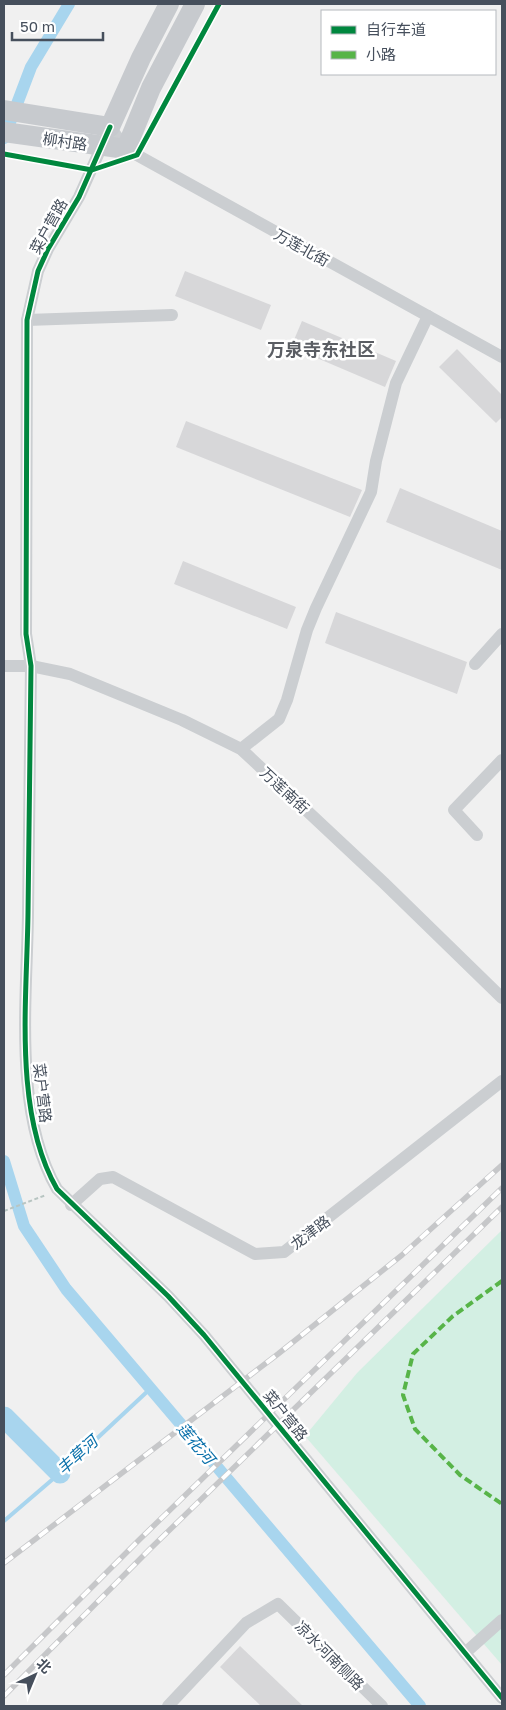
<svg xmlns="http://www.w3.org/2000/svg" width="506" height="1710" viewBox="0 0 506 1710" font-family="'Golos Text','Noto Sans SC',sans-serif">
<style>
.green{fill:#d3efe3}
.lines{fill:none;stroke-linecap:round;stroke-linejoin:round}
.stream{stroke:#a8d5ee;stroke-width:4}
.canal{stroke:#a8d5ee;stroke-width:12}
.river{stroke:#a8d5ee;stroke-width:21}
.building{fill:#d7d7d9}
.path{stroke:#b8c5c2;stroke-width:2;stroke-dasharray:4 2.5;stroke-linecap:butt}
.minor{stroke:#cbced1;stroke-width:12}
.primary{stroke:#c7cace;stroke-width:20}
.rail-casing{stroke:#c6c7c9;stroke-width:5.5}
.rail{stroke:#fff;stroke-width:4;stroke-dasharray:11;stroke-linecap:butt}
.quiet{stroke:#57b448;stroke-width:4;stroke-dasharray:8 4;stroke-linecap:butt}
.cycleway-casing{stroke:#fff;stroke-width:8}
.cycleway{stroke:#00873e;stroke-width:5}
.labels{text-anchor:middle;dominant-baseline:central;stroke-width:5;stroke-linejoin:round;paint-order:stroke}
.street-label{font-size:15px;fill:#464f5c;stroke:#fff}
.water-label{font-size:16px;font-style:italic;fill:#0a71ab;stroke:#fff}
.quarter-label{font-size:18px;font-weight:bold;fill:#5b5e64;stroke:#fff}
</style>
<rect width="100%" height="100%" fill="#f0f0f0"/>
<polygon class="green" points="502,1230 502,1665 305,1436 357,1373"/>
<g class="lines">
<polyline class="stream" points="4,1521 60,1473 150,1389"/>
<g class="canal">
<polyline points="4,138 31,67 69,4"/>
<polyline points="4,1161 24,1226 66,1289 420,1706"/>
</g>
<polyline class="river" points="4,1417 60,1473"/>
</g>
<g class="building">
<polygon points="185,271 271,305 261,330 175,296"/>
<polygon points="302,321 396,361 385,387 291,347"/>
<polygon points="457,349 502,395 502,417 496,423 439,367"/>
<polygon points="186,421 362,490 350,517 176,447"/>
<polygon points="400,488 502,531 502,570 386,522"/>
<polygon points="183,561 296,607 287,629 174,584"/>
<polygon points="336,612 467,662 457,694 325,643"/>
<polygon points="240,1646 303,1706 261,1706 220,1667"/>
</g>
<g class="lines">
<polyline class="path" points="4,1211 46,1195"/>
<g class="minor">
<polyline points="110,127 126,149 502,357"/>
<path d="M105,139L79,197L48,249L38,271L27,320L26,634L31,666C30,748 29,831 28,913C27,999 13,1113 57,1189L168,1296L204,1335L502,1698"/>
<polyline points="27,320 172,315"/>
<polyline points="475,664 502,634"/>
<polyline points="4,666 31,666 70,674 182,720 241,749 384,883 502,998"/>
<polyline points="241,749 279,719 287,700 307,630 316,608 371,492 376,461 396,383 428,316"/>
<polyline points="477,835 454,810 502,760"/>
<polyline points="71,1205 100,1179 113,1177 255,1254 284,1252 502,1081"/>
<polyline points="465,1653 502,1620"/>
<polyline points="168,1706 246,1623 278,1604 382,1706"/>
</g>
<g class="primary">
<polyline points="4,110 110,127 141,58 169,4"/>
<polyline points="4,132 126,149 151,88 195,4"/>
</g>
<g class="rail-casing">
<g id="rail">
<polyline points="4,1563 278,1354 402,1255 502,1165"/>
<polyline points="4,1675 139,1540 502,1188"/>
<polyline points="4,1696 150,1549 502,1207"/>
</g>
</g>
<use href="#rail" class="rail"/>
<polyline class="quiet" points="502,1281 453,1316 413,1354 403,1395 415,1429 460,1475 502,1504"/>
<g class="cycleway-casing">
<g id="cycleway">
<path d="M110,127L79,197L48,249L38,271L27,320L26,634L31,666C30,748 29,831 28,913C27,999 13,1113 57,1189L168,1296L204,1335L502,1698"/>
<polyline points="4,154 92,170 137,155 219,4"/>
</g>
</g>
<use href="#cycleway" class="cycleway"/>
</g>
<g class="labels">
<g class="street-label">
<text transform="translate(65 141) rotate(8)">柳村路</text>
<text transform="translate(48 226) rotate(-61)">菜户营路</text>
<text transform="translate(302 247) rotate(29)">万莲北街</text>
<text transform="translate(285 790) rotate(43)">万莲南街</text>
<text transform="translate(43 1093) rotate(83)">菜户营路</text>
<text transform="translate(310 1232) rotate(-37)">龙津路</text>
<text transform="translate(286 1415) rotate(51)">菜户营路</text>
<text transform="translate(330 1655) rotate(45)">凉水河南侧路</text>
</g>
<g class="water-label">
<text transform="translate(196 1443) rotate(50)">莲花河</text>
<text transform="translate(77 1455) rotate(-42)">丰草河</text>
</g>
<g class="quarter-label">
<text x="321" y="349">万泉寺东社区</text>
</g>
</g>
<rect width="506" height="1710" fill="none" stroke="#464f5c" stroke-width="10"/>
<rect x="321" y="10" width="175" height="65" fill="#ffffff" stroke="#b5b9be"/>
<rect x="331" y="26" width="25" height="8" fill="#00873e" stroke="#b5b9be"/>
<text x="366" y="35" font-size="15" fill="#464f5c">自行车道</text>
<rect x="331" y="51" width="25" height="8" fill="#57b448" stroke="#b5b9be"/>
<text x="366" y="60" font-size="15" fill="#464f5c">小路</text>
<g transform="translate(35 1675) rotate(44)" stroke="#ffffff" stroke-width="4" paint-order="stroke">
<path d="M0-4L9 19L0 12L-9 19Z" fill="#464f5c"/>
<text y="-8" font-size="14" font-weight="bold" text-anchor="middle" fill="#464f5c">北</text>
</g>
<path d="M12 32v8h91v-8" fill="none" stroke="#464f5c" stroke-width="2.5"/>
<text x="20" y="32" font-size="15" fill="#464f5c" stroke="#ffffff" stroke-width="4" paint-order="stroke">50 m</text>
</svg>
